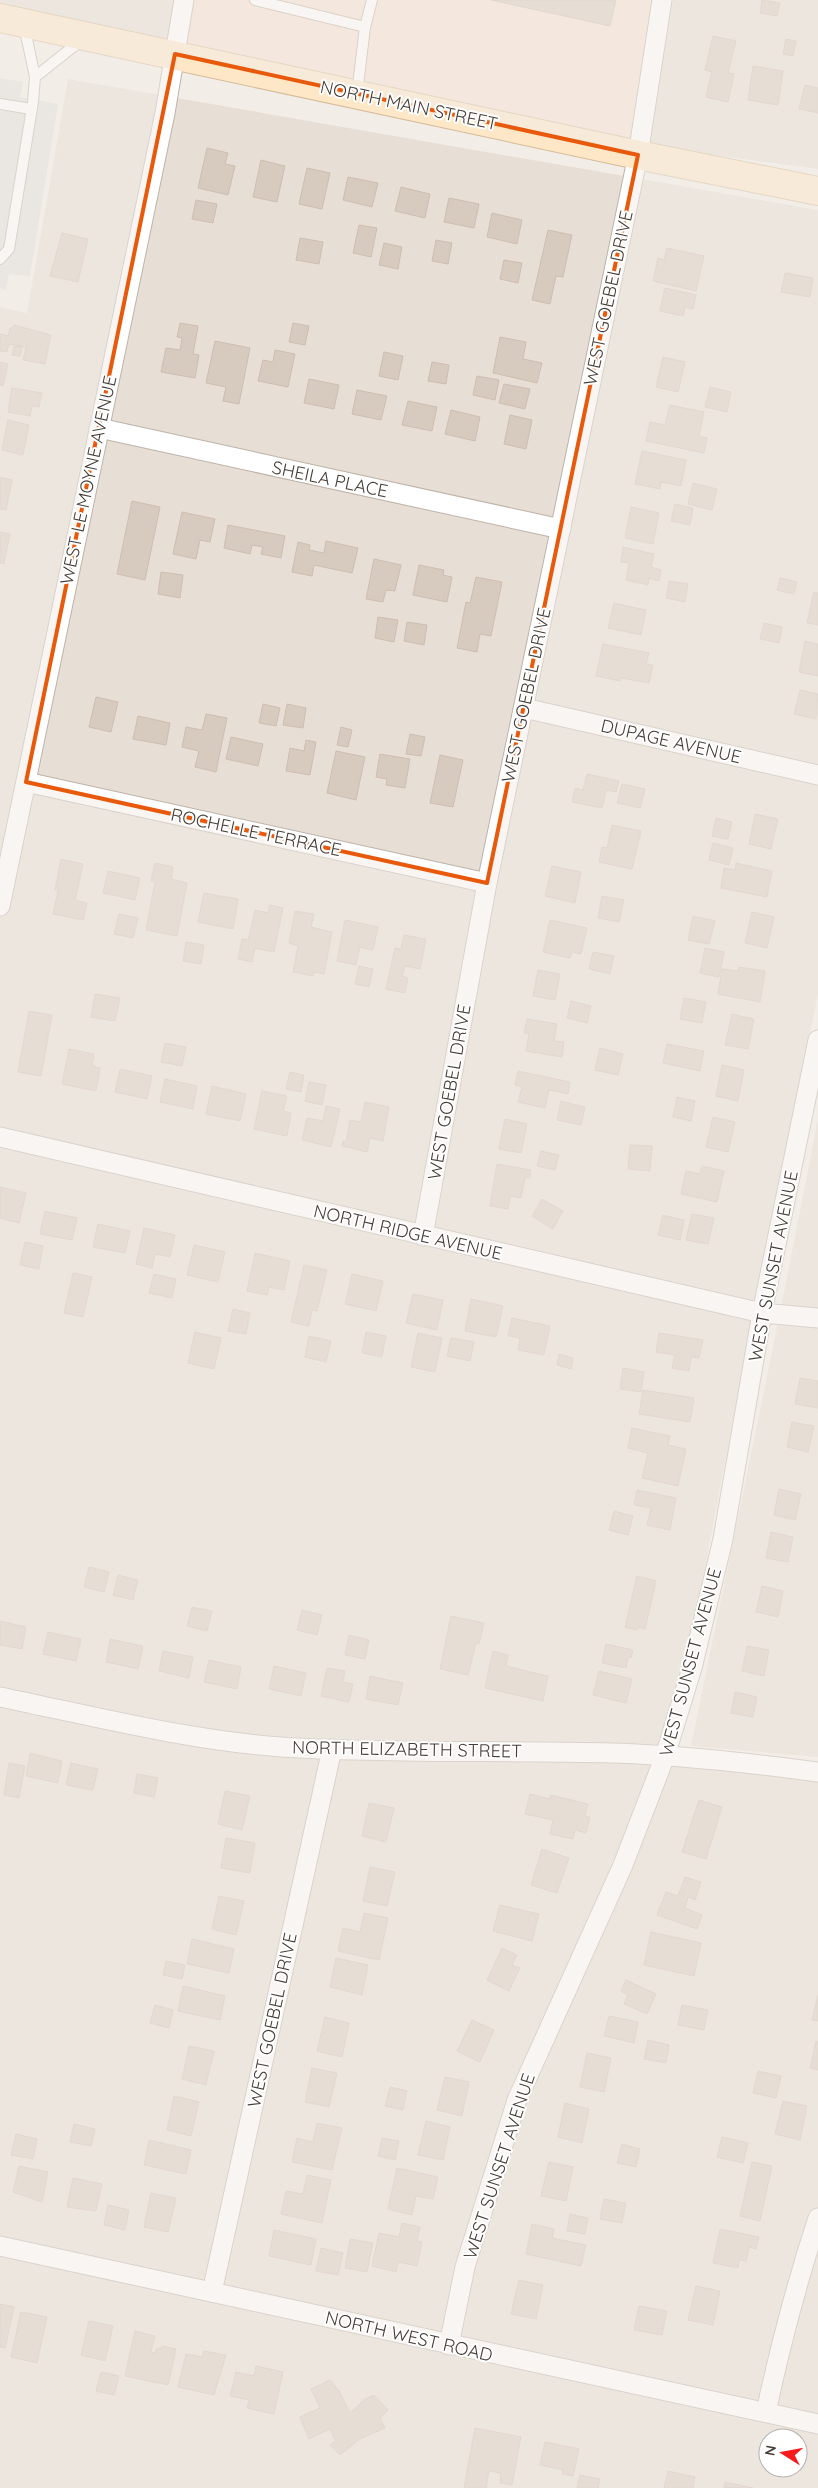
<svg xmlns="http://www.w3.org/2000/svg" width="818" height="2488" viewBox="0 0 818 2488" font-family="Quicksand,sans-serif">
<style>
.residential{fill:#e7ded5;fill-rule:evenodd}
.commercial{fill:#f4e1d2}
.parking{fill:#e1dedb}
.building{fill:#d7cabf;stroke:#cfbeb0}
.lines{fill:none;stroke-linecap:round;stroke-linejoin:round}
.lane-casing{stroke:#beb3a9;stroke-width:12}
.street-casing{stroke:#beb3a9;stroke-width:21}
.secondary-casing{stroke:#d5bc9a;stroke-width:30}
.lane{stroke:#fff;stroke-width:10}
.street{stroke:#fff;stroke-width:19}
.secondary{stroke:#fde7c6;stroke-width:28}
.marked{fill:none;stroke:#e8590c;stroke-width:4;stroke-linejoin:round}
.labels{text-anchor:middle;dominant-baseline:central;stroke-width:4;stroke-linejoin:round;paint-order:stroke}
.street-label{font-size:18px;fill:#453d36;stroke:#fff}
</style>
<rect width="100%" height="100%" fill="#f3ede7"/>
<g class="residential">
<polygon points="0,0 177,0 168,42 0,5"/>
<polygon points="673,0 818,0 818,169 649,146"/>
<polygon points="68,79 818,210 818,994 756,1298 689,1652 657,1745 335,1739 236,1734 0,1689 0,307 27,313"/>
<polygon points="818,1119 818,1757 691,1746 782,1303"/>
<path d="M0,1707L181,1744L321,1756L655,1763L785,1775L818,1782V2488H0ZM768,2438H798V2468H768Z"/>
</g>
<polygon class="commercial" points="188,0 658,0 633,149 182,47"/>
<polygon class="parking" points="0,78 23,82 20,97 58,104 30,276 9,274 6,290 0,288"/>
<g class="building">
<polygon points="491,0 616,0 610,26"/>
<polygon points="762,0 780,3 777,16 760,13"/>
<polygon points="713,36 736,41 728,73 734,74 728,102 706,97 712,72 705,70"/>
<polygon points="786,39 796,41 793,56 783,54"/>
<polygon points="753,66 783,71 778,105 748,100"/>
<polygon points="805,85 818,88 818,113 799,109"/>
<polygon points="207,148 228,153 225,164 235,166 228,195 198,188"/>
<polygon points="261,160 285,166 277,202 253,197"/>
<polygon points="307,168 330,173 322,209 299,204"/>
<polygon points="348,177 378,183 372,207 343,200"/>
<polygon points="401,187 430,194 425,218 395,211"/>
<polygon points="449,198 479,204 474,228 444,222"/>
<polygon points="196,200 217,204 213,223 192,219"/>
<polygon points="492,213 522,220 517,244 487,237"/>
<polygon points="359,225 377,228 371,257 353,253"/>
<polygon points="548,230 572,235 563,277 556,276 550,304 532,300"/>
<polygon points="62,233 88,239 78,282 50,276"/>
<polygon points="300,238 323,242 319,264 296,260"/>
<polygon points="436,240 452,243 448,264 432,261"/>
<polygon points="384,243 402,247 398,269 379,265"/>
<polygon points="667,248 704,256 696,291 653,281 658,258 664,260"/>
<polygon points="504,260 522,263 518,283 500,279"/>
<polygon points="785,273 813,278 810,297 781,292"/>
<polygon points="665,288 696,295 693,309 685,307 683,316 660,311"/>
<polygon points="180,323 198,326 193,354 199,355 195,378 161,372 166,348 180,350 182,338 177,337"/>
<polygon points="293,323 309,326 305,345 289,342"/>
<polygon points="14,325 51,335 45,364 23,360 26,347 9,344 7,352 0,351 0,334 8,336 10,329"/>
<polygon points="500,337 526,342 523,359 542,363 537,383 493,373"/>
<polygon points="215,341 250,348 239,404 223,401 226,387 206,383"/>
<polygon points="14,346 22,347 20,356 12,355"/>
<polygon points="275,350 295,354 288,387 258,381 263,360 273,362"/>
<polygon points="384,352 403,356 398,380 379,376"/>
<polygon points="663,357 685,362 678,392 656,387"/>
<polygon points="0,362 8,364 3,386 0,385"/>
<polygon points="432,362 449,365 446,384 428,381"/>
<polygon points="477,376 499,380 495,400 473,395"/>
<polygon points="309,379 339,385 334,409 304,403"/>
<polygon points="504,384 530,389 525,409 499,403"/>
<polygon points="710,387 731,392 727,412 705,407"/>
<polygon points="12,388 42,393 39,407 32,406 30,416 8,412"/>
<polygon points="357,390 387,396 381,420 352,414"/>
<polygon points="408,401 437,407 432,431 402,425"/>
<polygon points="670,405 704,412 699,436 707,438 704,453 646,441 650,422 665,425"/>
<polygon points="451,410 480,417 475,441 445,434"/>
<polygon points="510,415 532,420 526,449 504,444"/>
<polygon points="8,420 29,425 23,455 2,450"/>
<polygon points="642,451 686,460 681,486 661,482 660,489 635,484"/>
<polygon points="0,477 12,480 6,510 0,509"/>
<polygon points="693,483 717,489 712,510 688,504"/>
<polygon points="132,501 160,507 145,580 117,574"/>
<polygon points="675,504 693,508 690,525 671,521"/>
<polygon points="631,507 659,513 653,544 625,538"/>
<polygon points="182,512 215,519 210,542 200,540 196,559 173,554"/>
<polygon points="228,525 285,536 281,558 261,554 263,547 252,545 250,554 224,548"/>
<polygon points="0,532 10,534 4,564 0,563"/>
<polygon points="326,541 358,548 352,573 314,565 312,576 292,572 298,542 310,545 309,550 324,553"/>
<polygon points="623,547 654,554 651,567 661,570 659,581 649,578 648,585 626,580 629,563 621,562"/>
<polygon points="374,559 401,565 395,591 386,590 383,602 366,599"/>
<polygon points="419,565 444,570 443,575 452,577 447,602 413,595"/>
<polygon points="161,572 183,575 180,598 158,594"/>
<polygon points="476,577 502,582 491,636 480,634 477,652 457,648 466,602 470,603"/>
<polygon points="780,578 797,582 794,594 777,590"/>
<polygon points="669,581 688,584 685,602 666,598"/>
<polygon points="814,592 818,593 818,625 807,623"/>
<polygon points="614,603 646,610 641,635 608,628"/>
<polygon points="378,617 398,620 394,642 375,638"/>
<polygon points="407,622 427,625 424,645 404,641"/>
<polygon points="764,623 782,627 779,643 760,639"/>
<polygon points="805,641 818,644 818,676 799,672"/>
<polygon points="603,644 649,653 646,664 653,665 649,683 621,678 620,681 596,676"/>
<polygon points="800,690 818,694 816,719 794,714"/>
<polygon points="96,697 118,702 111,732 89,727"/>
<polygon points="263,704 280,708 276,726 259,723"/>
<polygon points="287,704 306,708 303,728 283,725"/>
<polygon points="206,714 227,718 216,772 195,767 199,751 182,747 186,727 202,730"/>
<polygon points="138,716 170,723 166,745 133,739"/>
<polygon points="341,727 352,730 348,747 337,745"/>
<polygon points="410,734 425,737 421,756 406,754"/>
<polygon points="231,737 263,744 258,766 226,759"/>
<polygon points="306,740 316,742 310,775 286,771 290,748 304,751"/>
<polygon points="336,751 365,757 356,800 327,793"/>
<polygon points="380,754 410,759 405,788 386,785 387,779 376,777"/>
<polygon points="440,755 463,760 453,807 430,803"/>
<polygon points="587,774 619,781 616,792 606,790 602,808 572,802 575,788 583,790"/>
<polygon points="622,784 645,789 640,808 617,803"/>
<polygon points="755,814 778,819 771,849 749,844"/>
<polygon points="716,818 732,822 728,839 712,836"/>
<polygon points="612,825 641,831 632,869 599,862 602,847 607,848"/>
<polygon points="713,843 733,848 729,865 709,860"/>
<polygon points="61,859 83,864 75,900 87,903 83,920 53,914 58,891 55,890"/>
<polygon points="155,863 173,867 171,879 187,883 177,936 146,930 155,882 151,881"/>
<polygon points="736,863 772,871 767,897 721,888 724,868 735,870"/>
<polygon points="552,866 581,872 575,903 545,896"/>
<polygon points="108,871 140,878 135,900 103,893"/>
<polygon points="204,893 238,899 233,929 198,922"/>
<polygon points="602,896 624,900 619,922 598,918"/>
<polygon points="270,905 283,908 274,952 255,948 252,962 238,959 242,939 248,940 255,910 268,913"/>
<polygon points="295,911 314,914 311,927 332,932 324,974 314,972 313,976 293,972 298,946 289,943"/>
<polygon points="752,912 774,917 767,948 745,943"/>
<polygon points="119,914 138,918 133,938 114,934"/>
<polygon points="693,916 715,921 709,944 688,940"/>
<polygon points="345,920 378,927 373,950 360,947 356,965 337,961"/>
<polygon points="550,920 587,928 581,954 572,952 570,958 543,952"/>
<polygon points="404,935 426,939 420,969 405,966 402,976 408,978 405,993 386,989 395,948 401,949"/>
<polygon points="186,942 204,945 201,964 183,961"/>
<polygon points="705,948 724,952 719,977 700,973"/>
<polygon points="593,952 614,956 610,974 589,969"/>
<polygon points="359,966 373,969 369,987 355,984"/>
<polygon points="739,967 765,971 760,1002 718,994 722,969 738,971"/>
<polygon points="538,970 560,974 555,1000 533,996"/>
<polygon points="95,994 120,998 115,1021 91,1017"/>
<polygon points="684,998 706,1002 702,1023 680,1019"/>
<polygon points="571,1001 591,1006 587,1023 567,1018"/>
<polygon points="29,1011 52,1015 41,1076 18,1072"/>
<polygon points="732,1014 754,1019 748,1049 725,1045"/>
<polygon points="527,1019 557,1024 554,1041 564,1042 562,1057 526,1051 529,1034 524,1033"/>
<polygon points="165,1043 186,1047 182,1066 161,1062"/>
<polygon points="667,1044 704,1051 700,1071 663,1063"/>
<polygon points="600,1048 623,1054 618,1075 595,1070"/>
<polygon points="69,1049 94,1054 92,1066 100,1068 96,1091 62,1084"/>
<polygon points="722,1065 744,1070 738,1101 716,1096"/>
<polygon points="120,1069 152,1076 147,1099 115,1092"/>
<polygon points="518,1071 570,1082 568,1094 549,1090 545,1108 518,1102 522,1087 515,1085"/>
<polygon points="290,1072 304,1075 301,1092 286,1089"/>
<polygon points="165,1079 197,1086 193,1109 160,1102"/>
<polygon points="309,1082 326,1085 322,1105 305,1101"/>
<polygon points="212,1086 246,1094 240,1121 206,1114"/>
<polygon points="262,1091 287,1096 283,1111 291,1113 287,1136 254,1129"/>
<polygon points="677,1097 695,1101 691,1121 673,1117"/>
<polygon points="561,1101 585,1107 581,1125 557,1120"/>
<polygon points="365,1102 389,1107 383,1141 370,1138 367,1152 342,1146 343,1141 346,1142 350,1120 361,1122"/>
<polygon points="326,1106 340,1109 331,1147 302,1140 307,1118 323,1121"/>
<polygon points="713,1117 735,1122 728,1152 706,1147"/>
<polygon points="505,1119 527,1124 521,1153 499,1149"/>
<polygon points="630,1145 652,1146 650,1171 628,1169"/>
<polygon points="541,1151 559,1155 555,1170 537,1166"/>
<polygon points="497,1164 531,1170 530,1178 525,1177 521,1198 510,1196 508,1209 490,1206"/>
<polygon points="702,1166 724,1171 717,1202 681,1194 686,1171 700,1174"/>
<polygon points="0,1187 26,1193 19,1223 0,1218"/>
<polygon points="542,1199 563,1211 553,1229 532,1216"/>
<polygon points="45,1211 77,1218 72,1240 40,1234"/>
<polygon points="692,1214 714,1218 708,1244 686,1240"/>
<polygon points="663,1215 684,1220 680,1240 658,1235"/>
<polygon points="98,1224 130,1231 125,1253 93,1247"/>
<polygon points="144,1228 175,1235 170,1257 155,1254 152,1268 136,1264"/>
<polygon points="25,1242 43,1246 39,1269 20,1265"/>
<polygon points="194,1245 225,1252 218,1282 187,1275"/>
<polygon points="255,1253 290,1261 284,1290 269,1287 267,1295 247,1291"/>
<polygon points="304,1265 327,1270 317,1311 312,1310 309,1326 291,1322"/>
<polygon points="73,1273 92,1277 83,1317 64,1313"/>
<polygon points="154,1274 176,1279 172,1298 149,1293"/>
<polygon points="352,1274 383,1281 376,1311 345,1304"/>
<polygon points="413,1294 443,1300 437,1330 406,1323"/>
<polygon points="471,1299 503,1306 496,1337 465,1331"/>
<polygon points="233,1309 250,1313 246,1334 228,1331"/>
<polygon points="512,1318 550,1326 544,1355 518,1350 520,1338 508,1336"/>
<polygon points="195,1332 221,1338 214,1369 188,1363"/>
<polygon points="366,1332 386,1336 382,1357 362,1353"/>
<polygon points="418,1333 442,1338 435,1372 411,1367"/>
<polygon points="659,1333 703,1340 699,1358 691,1357 689,1371 672,1368 675,1355 656,1352"/>
<polygon points="309,1336 331,1341 326,1362 305,1357"/>
<polygon points="451,1338 474,1342 470,1361 447,1356"/>
<polygon points="559,1354 573,1358 571,1369 557,1365"/>
<polygon points="623,1368 644,1372 641,1392 620,1389"/>
<polygon points="800,1378 818,1381 818,1408 795,1404"/>
<polygon points="643,1390 694,1398 690,1422 639,1414"/>
<polygon points="792,1422 814,1426 808,1452 787,1447"/>
<polygon points="632,1428 670,1436 668,1445 686,1449 678,1486 642,1478 648,1453 628,1448"/>
<polygon points="779,1489 801,1494 795,1520 774,1515"/>
<polygon points="637,1490 676,1498 670,1530 647,1525 651,1508 634,1505"/>
<polygon points="614,1511 633,1516 628,1535 609,1530"/>
<polygon points="771,1532 793,1537 788,1562 766,1558"/>
<polygon points="89,1567 109,1572 104,1592 84,1587"/>
<polygon points="118,1575 138,1580 133,1600 113,1595"/>
<polygon points="637,1576 656,1581 645,1629 638,1627 637,1630 625,1627"/>
<polygon points="762,1586 783,1591 778,1617 756,1612"/>
<polygon points="192,1607 212,1611 207,1631 187,1626"/>
<polygon points="302,1610 322,1615 317,1635 297,1630"/>
<polygon points="451,1616 484,1623 479,1644 476,1643 468,1675 440,1669"/>
<polygon points="0,1621 26,1627 22,1649 0,1645"/>
<polygon points="48,1632 81,1639 76,1661 43,1654"/>
<polygon points="349,1635 369,1640 365,1659 345,1655"/>
<polygon points="110,1639 143,1646 138,1669 106,1662"/>
<polygon points="606,1644 633,1650 631,1658 628,1657 626,1668 602,1663"/>
<polygon points="747,1646 769,1650 764,1676 742,1671"/>
<polygon points="163,1651 193,1657 189,1678 159,1671"/>
<polygon points="493,1651 508,1655 506,1666 548,1676 543,1701 485,1688"/>
<polygon points="209,1660 241,1667 237,1689 204,1682"/>
<polygon points="274,1666 306,1673 301,1696 269,1689"/>
<polygon points="327,1668 345,1671 343,1682 353,1684 349,1702 321,1696"/>
<polygon points="599,1671 632,1679 626,1703 593,1695"/>
<polygon points="370,1676 403,1683 398,1705 366,1699"/>
<polygon points="735,1692 757,1697 753,1717 731,1713"/>
<polygon points="30,1753 62,1761 58,1783 26,1776"/>
<polygon points="9,1763 25,1766 19,1798 4,1795"/>
<polygon points="71,1763 98,1769 93,1790 66,1785"/>
<polygon points="137,1774 158,1778 154,1797 134,1793"/>
<polygon points="225,1791 250,1796 242,1830 218,1824"/>
<polygon points="530,1794 550,1799 551,1795 588,1804 585,1816 590,1817 586,1833 575,1830 573,1839 550,1834 553,1820 525,1814"/>
<polygon points="699,1800 722,1807 706,1859 682,1852"/>
<polygon points="369,1803 394,1808 386,1842 362,1836"/>
<polygon points="226,1838 255,1843 250,1873 221,1868"/>
<polygon points="542,1849 569,1858 557,1893 531,1885"/>
<polygon points="370,1867 395,1872 387,1906 363,1901"/>
<polygon points="685,1877 701,1882 695,1900 688,1897 685,1908 702,1915 697,1929 657,1915 666,1892 678,1896"/>
<polygon points="219,1896 244,1901 236,1935 212,1929"/>
<polygon points="500,1905 539,1914 532,1941 493,1931"/>
<polygon points="364,1913 388,1918 379,1960 338,1951 343,1928 360,1932"/>
<polygon points="651,1932 701,1943 694,1976 644,1965"/>
<polygon points="192,1939 234,1949 229,1973 187,1964"/>
<polygon points="502,1948 517,1955 512,1965 520,1968 509,1991 487,1980"/>
<polygon points="336,1958 368,1965 362,1995 330,1987"/>
<polygon points="166,1961 185,1965 182,1979 163,1975"/>
<polygon points="626,1980 656,1994 647,2014 624,2004 628,1995 621,1991"/>
<polygon points="183,1986 225,1996 220,2020 178,2011"/>
<polygon points="818,1995 818,2021 812,2020"/>
<polygon points="155,2005 173,2010 169,2028 150,2023"/>
<polygon points="682,2005 708,2010 704,2030 678,2025"/>
<polygon points="609,2016 638,2022 634,2043 604,2036"/>
<polygon points="325,2017 349,2023 342,2057 317,2051"/>
<polygon points="472,2020 494,2030 480,2062 457,2051"/>
<polygon points="648,2040 669,2045 666,2063 644,2059"/>
<polygon points="816,2041 818,2042 818,2070 810,2068"/>
<polygon points="189,2046 214,2051 206,2085 182,2079"/>
<polygon points="587,2053 611,2058 604,2092 580,2087"/>
<polygon points="312,2068 337,2073 329,2107 305,2102"/>
<polygon points="758,2071 781,2076 776,2098 753,2093"/>
<polygon points="445,2077 469,2082 462,2116 437,2110"/>
<polygon points="390,2087 407,2091 403,2110 385,2106"/>
<polygon points="174,2096 199,2102 191,2136 167,2130"/>
<polygon points="783,2101 807,2106 800,2140 775,2134"/>
<polygon points="565,2103 589,2109 582,2143 558,2137"/>
<polygon points="426,2121 450,2127 443,2160 418,2155"/>
<polygon points="317,2123 342,2128 332,2170 292,2162 297,2138 313,2142"/>
<polygon points="74,2124 95,2129 91,2146 70,2142"/>
<polygon points="16,2134 37,2139 33,2159 11,2155"/>
<polygon points="722,2137 748,2143 743,2163 717,2157"/>
<polygon points="382,2138 399,2141 395,2160 378,2156"/>
<polygon points="149,2140 191,2150 186,2174 144,2165"/>
<polygon points="622,2144 640,2149 636,2167 617,2163"/>
<polygon points="549,2162 573,2167 566,2201 541,2196"/>
<polygon points="752,2162 772,2166 760,2221 740,2216"/>
<polygon points="19,2166 48,2172 42,2202 13,2192"/>
<polygon points="397,2168 438,2177 433,2199 416,2196 412,2215 388,2209"/>
<polygon points="307,2175 331,2180 322,2223 281,2214 286,2191 303,2194"/>
<polygon points="73,2178 102,2184 96,2211 67,2207"/>
<polygon points="151,2193 176,2198 168,2232 144,2227"/>
<polygon points="604,2199 626,2203 622,2223 600,2219"/>
<polygon points="108,2205 129,2210 125,2230 104,2225"/>
<polygon points="570,2214 588,2218 585,2234 567,2231"/>
<polygon points="402,2223 420,2227 417,2241 422,2242 417,2266 398,2262 396,2272 372,2266 379,2233 399,2237"/>
<polygon points="532,2224 554,2229 552,2238 586,2245 581,2266 526,2254"/>
<polygon points="720,2229 759,2237 756,2249 749,2247 746,2261 739,2260 738,2268 713,2263"/>
<polygon points="274,2230 316,2239 311,2265 269,2256"/>
<polygon points="350,2239 373,2243 367,2272 345,2268"/>
<polygon points="321,2248 343,2253 338,2275 316,2271"/>
<polygon points="519,2280 543,2285 536,2319 511,2314"/>
<polygon points="696,2286 720,2291 713,2325 688,2320"/>
<polygon points="0,2304 14,2307 5,2348 0,2347"/>
<polygon points="639,2306 667,2311 662,2335 634,2330"/>
<polygon points="21,2312 47,2317 37,2363 11,2357"/>
<polygon points="89,2321 113,2326 105,2361 81,2355"/>
<polygon points="135,2331 155,2336 151,2352 155,2353 157,2348 161,2349 162,2346 176,2349 168,2385 125,2376"/>
<polygon points="204,2351 226,2355 214,2395 178,2387 186,2354 202,2357"/>
<polygon points="256,2366 283,2372 274,2414 247,2408 249,2400 230,2396 236,2372 254,2376"/>
<polygon points="101,2372 119,2376 114,2395 96,2391"/>
<polygon points="330,2380 339,2391 350,2413 365,2399 374,2395 388,2410 380,2418 385,2428 360,2439 340,2455 330,2445 336,2441 330,2429 309,2439 300,2417 320,2408 311,2389"/>
<polygon points="475,2428 521,2437 512,2485 500,2483 501,2473 489,2471 486,2488 464,2488"/>
<polygon points="545,2442 579,2449 573,2476 562,2474 563,2470 540,2465"/>
<polygon points="668,2471 695,2477 693,2488 664,2488"/>
<polygon points="580,2475 600,2479 598,2488 577,2488"/>
<polygon points="725,2482 753,2488 724,2488"/>
</g>
<g class="lines">
<g class="lane-casing">
<g id="lane">
<polyline points="255,0 365,27 357,94"/>
<polyline points="365,27 372,0"/>
<polyline points="35,77 83,39"/>
<polyline points="0,104 31,109"/>
<polyline points="0,259 9,249 33,102 35,77 24,25"/>
</g>
</g>
<g class="street-casing">
<g id="street">
<polyline points="99,428 561,529"/>
<polyline points="524,708 818,775"/>
<polyline points="26,782 487,883"/>
<polyline points="0,906 165,113 184,0"/>
<polyline points="0,1137 762,1313 818,1318"/>
<polyline points="423,1236 487,883 638,155 662,0"/>
<path d="M0,1697C93,1716 187,1740 281,1747C391,1754 502,1750 612,1753C681,1755 750,1763 818,1772"/>
<polyline points="0,2246 818,2424"/>
<polyline points="212,2292 332,1749"/>
<polyline points="449,2345 465,2267 517,2100 623,1865 665,1756 692,1668 723,1539 762,1313 818,1040"/>
<path d="M766,2412C780,2347 797,2282 818,2218"/>
</g>
</g>
<g class="secondary-casing">
<polyline id="secondary" points="0,18 638,155 818,191"/>
</g>
<use href="#lane" class="lane"/>
<use href="#street" class="street"/>
<use href="#secondary" class="secondary"/>
</g>
<path d="M0 0H818V2488H0ZM175,54L638,155L487,883L26,782Z" fill="#f3ede7" fill-opacity=".55" fill-rule="evenodd"/>
<path class="marked" d="M175,54L638,155L487,883L26,782Z"/>
<g class="labels">
<g class="street-label">
<text transform="translate(409 105) rotate(12)">NORTH MAIN STREET</text>
<text transform="translate(608 298) rotate(-78)">WEST GOEBEL DRIVE</text>
<text transform="translate(330 479) rotate(12)">SHEILA PLACE</text>
<text transform="translate(88 480) rotate(-78)">WEST LE MOYNE AVENUE</text>
<text transform="translate(526 695) rotate(-78)">WEST GOEBEL DRIVE</text>
<text transform="translate(671 741) rotate(13)">DUPAGE AVENUE</text>
<text transform="translate(256 832) rotate(12)">ROCHELLE TERRACE</text>
<text transform="translate(449 1092) rotate(-80)">WEST GOEBEL DRIVE</text>
<text transform="translate(408 1232) rotate(13)">NORTH RIDGE AVENUE</text>
<text transform="translate(773 1266) rotate(-79)">WEST SUNSET AVENUE</text>
<text transform="translate(690 1662) rotate(-75)">WEST SUNSET AVENUE</text>
<text transform="translate(407 1749) rotate(1)">NORTH ELIZABETH STREET</text>
<text transform="translate(272 2020) rotate(-78)">WEST GOEBEL DRIVE</text>
<text transform="translate(499 2166) rotate(-72)">WEST SUNSET AVENUE</text>
<text transform="translate(409 2336) rotate(13)">NORTH WEST ROAD</text>
</g>
</g>
<g transform="translate(783 2453) rotate(281)"><circle r="24" fill="#ffffff" stroke="#b5b1af"/>
<path d="M0-4L9 19L0 12L-9 19Z" fill="#f41c1d"/>
<text y="-8" font-size="14" font-weight="bold" text-anchor="middle" fill="#453d36">N</text>
</g>
</svg>
